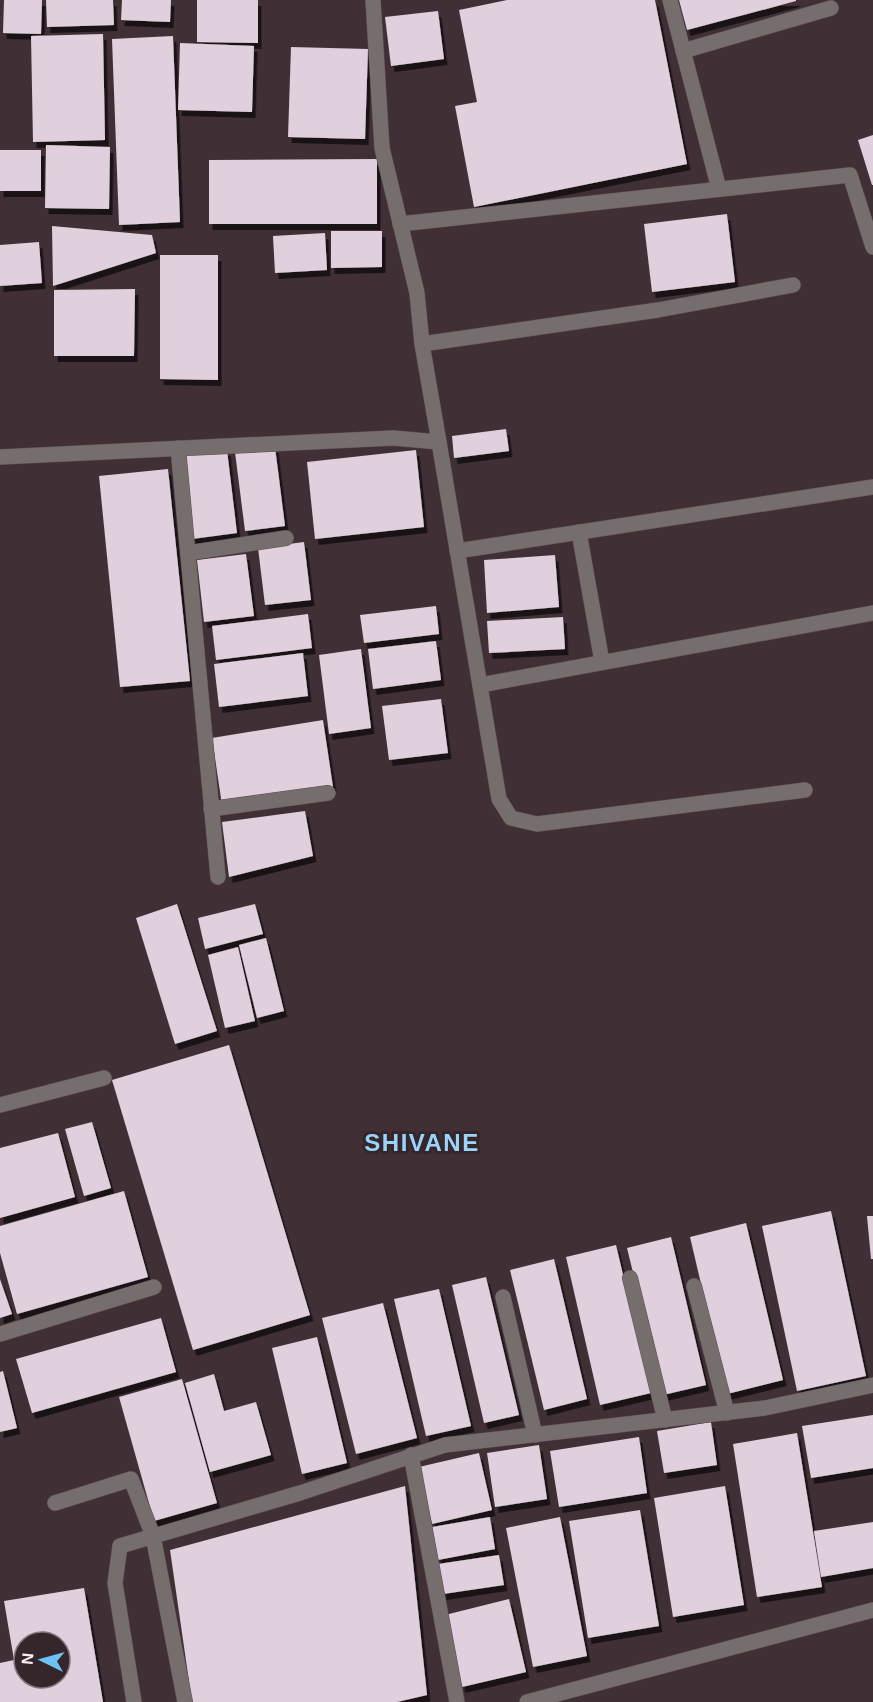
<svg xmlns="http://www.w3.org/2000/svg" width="873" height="1702" viewBox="0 0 873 1702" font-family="Helvetica,sans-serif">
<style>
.building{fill:#e0d0dd;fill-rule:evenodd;filter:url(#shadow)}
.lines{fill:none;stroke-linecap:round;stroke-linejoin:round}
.minor-casing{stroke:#5e4e53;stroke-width:16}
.minor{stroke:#766d6d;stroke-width:15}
.labels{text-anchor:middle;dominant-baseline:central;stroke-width:6;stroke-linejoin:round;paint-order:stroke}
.district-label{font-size:24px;font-weight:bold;letter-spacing:1.5px;fill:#99d5fa;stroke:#35262b}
</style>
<defs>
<filter id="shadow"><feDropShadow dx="3.5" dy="6" stdDeviation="0" flood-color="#0009"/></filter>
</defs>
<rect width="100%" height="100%" fill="#403035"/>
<g class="building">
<polygon points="4,0 42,0 41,34 3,33"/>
<polygon points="46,0 113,0 114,25 47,27"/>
<polygon points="122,0 171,0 170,22 121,20"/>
<polygon points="197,0 258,0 258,43 197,42"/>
<polygon points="507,0 655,0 687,164 474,207 455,106 477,102 459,10"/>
<polygon points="679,0 796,0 796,1 687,30"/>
<polygon points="438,11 444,59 391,66 385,17"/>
<polygon points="103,34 105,140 33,142 31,36"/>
<polygon points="173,36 180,222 119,225 112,39"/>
<polygon points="180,43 254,46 252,112 178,110"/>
<polygon points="291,47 368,49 365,139 288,137"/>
<polygon points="873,135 873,185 872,185 858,140"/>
<polygon points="46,145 110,147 109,209 45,208"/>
<rect x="0" y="150" width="41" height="41"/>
<polygon points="377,159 377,224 209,224 209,160"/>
<polygon points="727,214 735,282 652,292 644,224"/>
<polygon points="52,226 152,235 156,253 53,286"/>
<polygon points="331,231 382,231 382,267 331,268"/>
<polygon points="325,233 327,270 275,273 273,236"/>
<polygon points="39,242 42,283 0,286 0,245"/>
<polygon points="160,255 218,255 218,380 160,379"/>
<polygon points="135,289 134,356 54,356 54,290"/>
<polygon points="506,429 509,451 454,458 452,436"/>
<polygon points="275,447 285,526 245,531 235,452"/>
<polygon points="227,450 237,533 192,539 182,456"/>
<polygon points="416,450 424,527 315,539 307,462"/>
<polygon points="168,469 190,681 120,687 99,476"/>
<polygon points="304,542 311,600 265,605 258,548"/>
<polygon points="246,554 254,616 204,622 197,560"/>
<polygon points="555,555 559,607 487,613 484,560"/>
<polygon points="436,606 439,634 364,643 360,615"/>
<polygon points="308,614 312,648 216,660 212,626"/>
<polygon points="563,617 565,649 489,653 487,621"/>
<polygon points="436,641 441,680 373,689 368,649"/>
<polygon points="361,649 371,728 329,734 319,655"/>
<polygon points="303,653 308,696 219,707 214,664"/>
<polygon points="441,699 448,753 389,760 382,706"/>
<polygon points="323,720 333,787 222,805 212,738"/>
<polygon points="305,811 313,856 229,877 222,822"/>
<polygon points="177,904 217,1031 175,1044 136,918"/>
<polygon points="255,904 263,934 205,949 198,918"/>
<polygon points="266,938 284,1011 257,1018 239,945"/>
<polygon points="238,947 255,1021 225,1028 208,955"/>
<polygon points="229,1045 310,1315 193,1350 112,1080"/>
<polygon points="92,1122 111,1188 84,1196 65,1129"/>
<polygon points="58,1133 75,1197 0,1218 0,1148"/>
<polygon points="124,1191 148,1277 17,1314 0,1253 0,1226"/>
<polygon points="831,1211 866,1376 797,1391 762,1226"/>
<polygon points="867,1216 873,1216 873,1259 871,1259"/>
<polygon points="746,1223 783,1380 727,1394 690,1237"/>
<polygon points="671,1237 706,1385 663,1395 627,1248"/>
<polygon points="616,1245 651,1393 600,1405 566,1257"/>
<polygon points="554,1259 587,1399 544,1410 510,1270"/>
<polygon points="486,1277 519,1415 484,1423 452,1285"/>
<polygon points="0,1279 12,1314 0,1318"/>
<polygon points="439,1289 471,1426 426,1436 394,1299"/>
<polygon points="383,1303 417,1438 356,1454 322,1318"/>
<polygon points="161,1318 176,1372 32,1413 16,1359"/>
<polygon points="317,1337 347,1463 302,1474 272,1348"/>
<polygon points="3,1371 17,1428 0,1432 0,1372"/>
<polygon points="214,1374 224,1411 256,1402 271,1455 210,1472 185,1383"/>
<polygon points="182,1379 217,1503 154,1521 119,1397"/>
<polygon points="873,1415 873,1468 811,1478 802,1426"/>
<polygon points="711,1422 717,1465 664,1473 657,1431"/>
<polygon points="797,1433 822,1587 757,1597 733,1444"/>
<polygon points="639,1437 647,1493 559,1507 550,1451"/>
<polygon points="539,1445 547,1499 495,1507 487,1453"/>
<polygon points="479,1453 492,1510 432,1524 419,1467"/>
<polygon points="405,1486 427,1695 397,1702 192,1702 170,1550"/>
<polygon points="725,1486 744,1605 673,1617 654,1498"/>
<polygon points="640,1510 659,1626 588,1638 569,1521"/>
<polygon points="490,1517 495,1549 438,1560 432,1527"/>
<polygon points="560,1517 587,1656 533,1667 506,1528"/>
<polygon points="873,1522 873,1568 821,1577 814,1531"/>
<polygon points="499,1555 504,1585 443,1594 438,1564"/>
<path d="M84,1588L103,1702H0V1663L14,1660L4,1601ZM24,1642H60V1678H24Z"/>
<polygon points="509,1599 526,1672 462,1687 445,1615"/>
</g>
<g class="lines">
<g class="minor-casing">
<g id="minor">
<polyline points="670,0 719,189"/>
<polyline points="683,51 831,8"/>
<polyline points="400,224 850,175 873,247"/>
<polyline points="422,344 658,310 793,285"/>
<polyline points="439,442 499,799 511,818 537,824 805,790"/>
<polyline points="178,448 218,877"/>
<polyline points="0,457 393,438 439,442 422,344 417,293 382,148 373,0"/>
<polyline points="579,532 602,662"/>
<polyline points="457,551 873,487"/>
<polyline points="188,553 286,538"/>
<polyline points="480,685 873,613"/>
<polyline points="211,809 328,793"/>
<polyline points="0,1105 104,1078"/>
<polyline points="630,1278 665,1420"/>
<polyline points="694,1286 727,1413"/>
<polyline points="503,1297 535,1435"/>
<polyline points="0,1334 154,1287"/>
<polyline points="411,1455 457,1702"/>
<polyline points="55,1503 131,1479 153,1536 185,1702"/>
<polyline points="134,1702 115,1583 120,1546 300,1493 445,1445 765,1408 873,1385"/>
<polyline points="527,1702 873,1610"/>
</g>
</g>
<use href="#minor" class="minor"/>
</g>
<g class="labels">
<g class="district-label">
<text x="422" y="1142">SHIVANE</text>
</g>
</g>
<g transform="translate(42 1660) rotate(275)"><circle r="28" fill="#35262b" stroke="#83767b" stroke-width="1.5"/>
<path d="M0-4.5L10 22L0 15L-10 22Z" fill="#6dc2f3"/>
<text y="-9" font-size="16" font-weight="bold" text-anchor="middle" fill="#f9eef2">N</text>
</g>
</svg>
